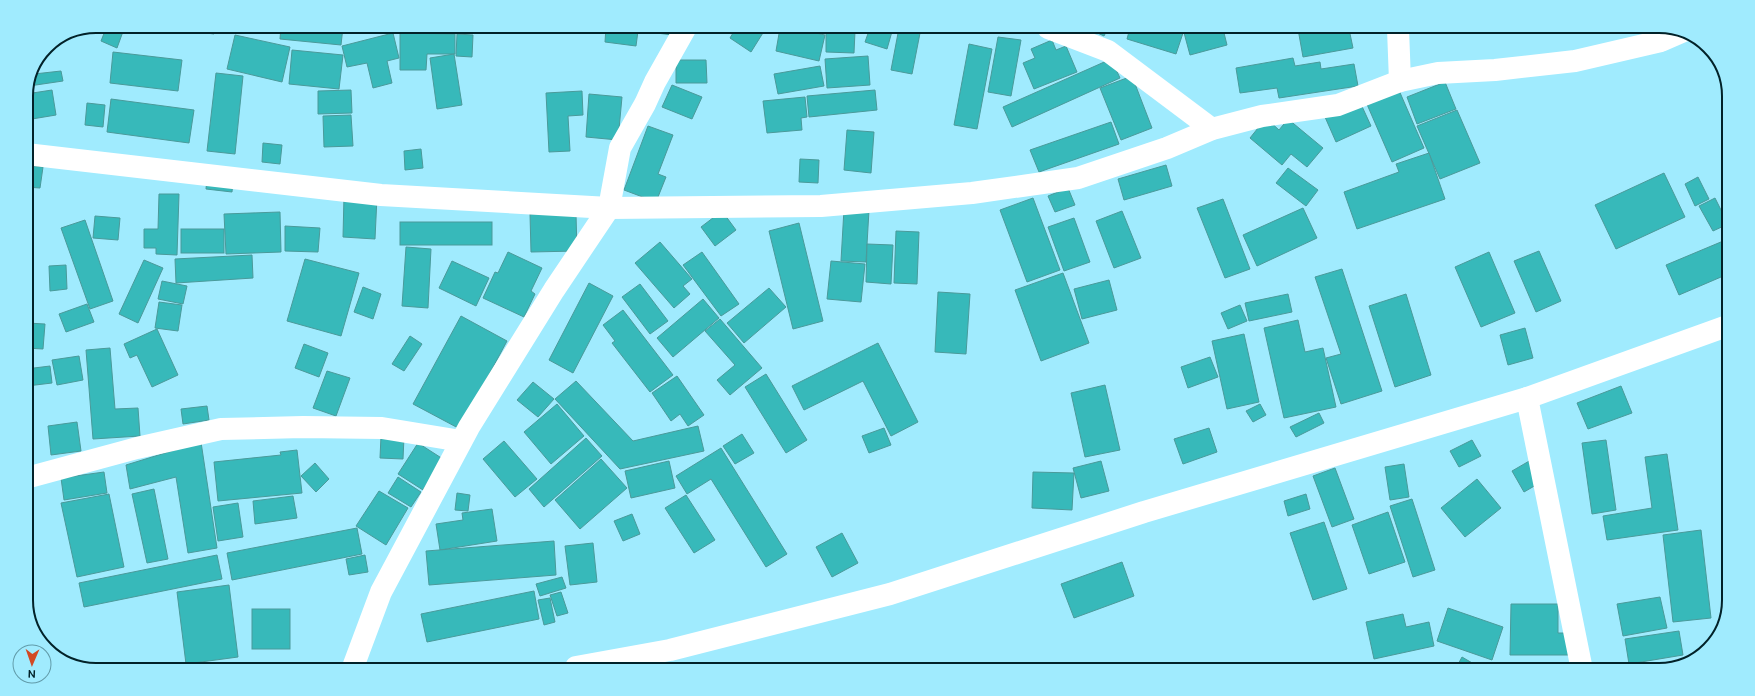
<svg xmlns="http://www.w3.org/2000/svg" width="1755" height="696" viewBox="0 0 1755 696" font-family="Ubuntu,sans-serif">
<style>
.building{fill:#37b9ba;stroke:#4a9a9a}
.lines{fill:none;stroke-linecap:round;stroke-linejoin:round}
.minor{stroke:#fff;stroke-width:22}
.rim{fill:none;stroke:#022229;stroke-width:2}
</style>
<rect width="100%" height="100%" fill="#a0ebfe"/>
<g class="building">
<polygon points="107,26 125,26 117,48 101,41"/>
<polygon points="156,26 215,26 214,34"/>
<polygon points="281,26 343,27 341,45 280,39"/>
<polygon points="402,27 462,27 462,31 402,30"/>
<polygon points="606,27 675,27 674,35 638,31 636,46 605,42"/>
<polygon points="736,28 766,28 751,52 730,38"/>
<polygon points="780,28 793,28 825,35 819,61 776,51"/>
<polygon points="870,28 893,28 887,49 865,42"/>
<polygon points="899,28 921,28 912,74 891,70"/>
<polygon points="1087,28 1108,28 1104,36"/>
<polygon points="1130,28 1168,29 1183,33 1176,54 1127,39"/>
<polygon points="1183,29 1223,29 1227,45 1190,55"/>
<polygon points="1298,29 1349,29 1353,48 1303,57"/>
<polygon points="826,31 855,31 854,53 826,52"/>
<polygon points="393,33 399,58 387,61 392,83 373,88 367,63 347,67 342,46"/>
<polygon points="400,33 455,34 455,54 427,54 426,70 400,70"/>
<polygon points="457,34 473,35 472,57 456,56"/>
<polygon points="235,35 290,47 282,82 227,69"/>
<polygon points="998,37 1021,40 1011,96 988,92"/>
<polygon points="1052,40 1056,50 1066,46 1077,72 1034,89 1023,63 1035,58 1031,49"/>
<polygon points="969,44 992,49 977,129 954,125"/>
<polygon points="292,50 343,55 339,89 289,84"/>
<polygon points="113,52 182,60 178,91 110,83"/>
<polygon points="454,54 462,105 437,109 430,58"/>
<polygon points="868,56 870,85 827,88 825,59"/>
<polygon points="1293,58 1295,66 1320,62 1321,69 1354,64 1358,86 1279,98 1277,88 1240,93 1236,68"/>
<polygon points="1111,59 1120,78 1012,127 1003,107"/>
<polygon points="676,60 706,60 707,83 676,83"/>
<polygon points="820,66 824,86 778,94 774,74"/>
<polygon points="61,71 63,81 29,86 34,74"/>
<polygon points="216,73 243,76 235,154 207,151"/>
<polygon points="1132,76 1152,128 1121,140 1100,88"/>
<polygon points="1445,82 1456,109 1417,124 1407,97"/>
<polygon points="672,85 702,97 692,119 662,107"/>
<polygon points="1398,88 1424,148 1392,162 1366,102"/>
<polygon points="52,90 56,115 26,120 26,94"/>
<polygon points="351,90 352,113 318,114 318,91"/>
<polygon points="875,90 877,110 809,117 807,96"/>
<polygon points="582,91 583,115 568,116 570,151 549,152 546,93"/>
<polygon points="589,94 622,97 618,140 586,137"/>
<polygon points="805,97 807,117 801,118 802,130 767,133 763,101"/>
<polygon points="111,99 194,110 189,143 107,132"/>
<polygon points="1360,102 1371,126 1336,142 1325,117"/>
<polygon points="87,103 105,105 103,127 85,125"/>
<polygon points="1457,110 1480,163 1440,179 1417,126"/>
<polygon points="351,115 353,146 324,147 323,116"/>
<polygon points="1266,118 1279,130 1288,119 1323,148 1307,167 1291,154 1282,165 1250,138"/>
<polygon points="1111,122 1119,144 1039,172 1030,150"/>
<polygon points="648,126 673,135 658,174 666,177 656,202 624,190"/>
<polygon points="847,130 874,132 871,173 844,170"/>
<polygon points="263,143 282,145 280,164 262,162"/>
<polygon points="421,149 423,168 405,170 404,151"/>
<polygon points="1429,153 1445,199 1357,229 1344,192 1399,172 1396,164"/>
<polygon points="800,159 819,160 818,183 799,182"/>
<polygon points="26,165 43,167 40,188 26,187"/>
<polygon points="1166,165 1172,186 1124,200 1118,179"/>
<polygon points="1288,168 1318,190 1306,206 1276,183"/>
<polygon points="1664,173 1685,217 1616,249 1595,205"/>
<polygon points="1698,177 1709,199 1695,206 1685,184"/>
<polygon points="207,178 233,181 232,192 206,189"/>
<polygon points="1068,188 1075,205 1055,212 1048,196"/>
<polygon points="159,194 179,194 177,255 156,254 156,248 144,248 144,229 158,229"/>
<polygon points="344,196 377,197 375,239 343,237"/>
<polygon points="1033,198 1060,270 1027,282 1000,210"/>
<polygon points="1715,198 1728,224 1713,231 1699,206"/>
<polygon points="1223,199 1250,269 1225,278 1197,208"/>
<polygon points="1303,208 1317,238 1257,266 1243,235"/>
<polygon points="844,209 869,210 866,262 841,261"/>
<polygon points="722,211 736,230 715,246 701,227"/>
<polygon points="1122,211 1141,258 1114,268 1096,221"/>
<polygon points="280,212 281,252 226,254 224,214"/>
<polygon points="530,214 576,214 577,251 531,252"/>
<polygon points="95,216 120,218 118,240 93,238"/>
<polygon points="1074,218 1090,262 1064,271 1048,227"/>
<polygon points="85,220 113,301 90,309 61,228"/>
<rect x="400" y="222" width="92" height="23"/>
<polygon points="799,223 823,321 793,329 769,231"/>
<polygon points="285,226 320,228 318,252 285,251"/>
<rect x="181" y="229" width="43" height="24"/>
<polygon points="896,231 919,232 917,284 894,283"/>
<polygon points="1728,239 1728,274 1679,295 1666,265"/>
<polygon points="660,242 692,279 683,286 690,294 674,308 635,263"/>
<polygon points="867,244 893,245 891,284 866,282"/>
<polygon points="406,247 431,249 428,308 402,306"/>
<polygon points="1539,251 1561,301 1536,312 1514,261"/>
<polygon points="508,252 542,268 531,291 535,294 524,317 483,298 495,272 498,273"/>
<polygon points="702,252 739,304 721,316 683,265"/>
<polygon points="1489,252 1515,313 1481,327 1455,267"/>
<polygon points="252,255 253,278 176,283 175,259"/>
<polygon points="305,259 359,273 341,336 287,321"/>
<polygon points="144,260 163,268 138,323 119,314"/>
<polygon points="452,261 489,278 476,306 439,288"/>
<polygon points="831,261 865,264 861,302 827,299"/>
<polygon points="66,265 67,289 50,291 49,266"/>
<polygon points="1342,269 1382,391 1341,404 1326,358 1341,354 1315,277"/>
<polygon points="1063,273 1089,343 1041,361 1015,290"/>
<polygon points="1109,280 1117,310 1082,319 1074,289"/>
<polygon points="162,281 187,286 183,304 158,299"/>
<polygon points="589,283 613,296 573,373 549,360"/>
<polygon points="640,284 668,321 650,334 622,297"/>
<polygon points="363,287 381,294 373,319 354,312"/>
<polygon points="769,288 786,307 744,343 727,323"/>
<polygon points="938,292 970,294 966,354 935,352"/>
<polygon points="1288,294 1292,312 1249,321 1245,303"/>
<polygon points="1406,294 1431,375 1395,387 1369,306"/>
<polygon points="703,299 719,318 673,357 657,338"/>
<polygon points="159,302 182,305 178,331 155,328"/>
<polygon points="87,304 94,322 66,332 59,314"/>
<polygon points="1240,305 1247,321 1228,329 1221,313"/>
<polygon points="623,310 673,375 650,392 612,343 615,341 603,325"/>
<polygon points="461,316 507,341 460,429 413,404"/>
<polygon points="720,319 762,368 730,395 717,380 735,365 705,331"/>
<polygon points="1298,320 1305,352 1323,348 1336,407 1284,418 1264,328"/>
<polygon points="27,323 45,324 43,349 26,348"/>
<polygon points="1525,328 1533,358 1508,365 1500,335"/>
<polygon points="157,329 178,375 152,387 137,355 130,358 124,344"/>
<polygon points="1244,334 1259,402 1227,409 1212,341"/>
<polygon points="410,336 422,344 404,371 392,364"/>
<polygon points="878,343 918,422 891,436 863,381 804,410 792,386"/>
<polygon points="304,344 328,353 319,377 295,368"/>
<polygon points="110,348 115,409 138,408 140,436 93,439 86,350"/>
<polygon points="79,356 83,380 57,385 52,360"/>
<polygon points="1210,357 1218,377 1188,388 1181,367"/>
<polygon points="50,366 52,383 27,386 26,369"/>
<polygon points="327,371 350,378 336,416 313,408"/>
<polygon points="766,374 807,440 786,453 745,387"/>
<polygon points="677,376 704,415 688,426 680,414 671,421 652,393"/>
<polygon points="576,381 633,441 698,426 704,451 620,469 555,399"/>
<polygon points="533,382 554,399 538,417 517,400"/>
<polygon points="1105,385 1120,450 1085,457 1071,393"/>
<polygon points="1621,386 1632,413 1588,429 1577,403"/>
<polygon points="557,404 584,436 551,464 524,432"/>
<polygon points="1260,404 1266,415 1253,422 1246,411"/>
<polygon points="207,406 209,420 183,424 181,409"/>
<polygon points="1319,413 1324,423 1296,437 1290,427"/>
<polygon points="77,422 81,451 51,455 48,426"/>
<polygon points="884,428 891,445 869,453 862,436"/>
<polygon points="1209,428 1217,452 1183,464 1174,439"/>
<polygon points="742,434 754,453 735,464 723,446"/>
<polygon points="381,436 404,437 403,459 380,458"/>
<polygon points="586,438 602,456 544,507 529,489"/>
<polygon points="1472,440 1481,456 1459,467 1450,451"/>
<polygon points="1606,440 1616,510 1592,514 1582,443"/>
<polygon points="504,441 537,479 515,497 483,459"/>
<polygon points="201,442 217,548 188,553 176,477 130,489 126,465"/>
<polygon points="418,443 443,459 423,490 398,474"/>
<polygon points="721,448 787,554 766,567 711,479 687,494 676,476"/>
<polygon points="297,450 302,493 218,501 214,462 281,455 280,452"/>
<polygon points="1667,454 1678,530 1607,540 1603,516 1652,508 1645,457"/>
<polygon points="601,459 627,488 580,529 555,500"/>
<polygon points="1531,460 1543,481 1524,492 1512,471"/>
<polygon points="669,461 675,488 631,498 625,471"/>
<polygon points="1101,461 1109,491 1081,498 1073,468"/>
<polygon points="315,463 329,479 316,492 301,476"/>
<polygon points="1404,464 1409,497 1390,500 1385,467"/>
<polygon points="1335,468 1354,519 1332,527 1313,476"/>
<polygon points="104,472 107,493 64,500 61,478"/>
<polygon points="1033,472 1074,473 1072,510 1032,508"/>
<polygon points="398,477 421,492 411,507 388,493"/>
<polygon points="1477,479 1501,508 1465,537 1441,508"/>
<polygon points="154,489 168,559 147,563 132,494"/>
<polygon points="379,491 408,508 386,545 356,526"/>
<polygon points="457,493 470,495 468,511 455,510"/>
<polygon points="109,494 124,567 77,577 61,503"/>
<polygon points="1306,494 1310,509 1288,516 1284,501"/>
<polygon points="686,495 715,540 694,553 665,508"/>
<polygon points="293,496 297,518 255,524 253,501"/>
<polygon points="1412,499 1435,570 1413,577 1390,506"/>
<polygon points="238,503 243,537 218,541 213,507"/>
<polygon points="492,509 497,541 440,550 436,524 463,520 462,513"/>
<polygon points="1388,512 1405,562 1369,574 1352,525"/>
<polygon points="632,514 640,534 623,541 614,521"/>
<polygon points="1324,522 1347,589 1313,600 1290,533"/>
<polygon points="357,528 362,554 232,580 227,553"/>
<polygon points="1701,530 1711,618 1673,622 1663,535"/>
<polygon points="842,533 858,563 832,577 816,547"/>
<polygon points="554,541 556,575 429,585 426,551"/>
<polygon points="593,543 597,582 570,585 565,546"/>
<polygon points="217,555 222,579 84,607 79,583"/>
<polygon points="365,555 368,572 349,575 346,559"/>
<polygon points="1122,562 1134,596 1074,618 1061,584"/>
<polygon points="562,577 566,588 540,596 536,584"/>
<polygon points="229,585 238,657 186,664 177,592"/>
<polygon points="534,591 539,619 427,642 421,614"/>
<polygon points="561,592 568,613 557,616 550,595"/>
<polygon points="1660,597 1667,628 1623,636 1617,604"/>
<polygon points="550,598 555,622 544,625 538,600"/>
<polygon points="1511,604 1558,604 1558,633 1570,633 1570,655 1510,655"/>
<polygon points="1448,608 1503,627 1492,660 1437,641"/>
<rect x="252" y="609" width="38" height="40"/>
<polygon points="1403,614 1406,627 1429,622 1434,646 1374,659 1366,622"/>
<polygon points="1679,631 1683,655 1629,664 1625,639"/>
<polygon points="1462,657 1479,667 1478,670 1455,670"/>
</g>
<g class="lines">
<g class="minor">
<polyline points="1048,28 1108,51 1212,129"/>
<polyline points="1398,29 1400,81"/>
<polyline points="26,154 381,195 609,208 821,206 972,193 1078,178 1167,148 1212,129 1262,116 1338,105 1400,81 1438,73 1495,70 1575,61 1661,41 1684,31"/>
<polyline points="1527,398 1582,670"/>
<polyline points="26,478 137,448 221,429 303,427 382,428 461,441"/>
<polyline points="353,667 381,592 469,427 554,290 609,208 620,148 645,104 655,82 686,27"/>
<polyline points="576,667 670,650 890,594 1144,512 1527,398 1727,326"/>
</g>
</g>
<path d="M0 0H1755V696H0ZM96 33H1659A63 63 0 0 1 1722 96V600A63 63 0 0 1 1659 663H96A63 63 0 0 1 33 600V96A63 63 0 0 1 96 33Z" fill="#a0ebfe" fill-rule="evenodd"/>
<path class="rim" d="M96 33H1659A63 63 0 0 1 1722 96V600A63 63 0 0 1 1659 663H96A63 63 0 0 1 33 600V96A63 63 0 0 1 96 33Z"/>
<g transform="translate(32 664) rotate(182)"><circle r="19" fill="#a0ebfe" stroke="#619ba9"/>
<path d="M0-3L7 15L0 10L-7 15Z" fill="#d24924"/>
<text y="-6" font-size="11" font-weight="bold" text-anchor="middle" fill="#022229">N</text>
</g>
</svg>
